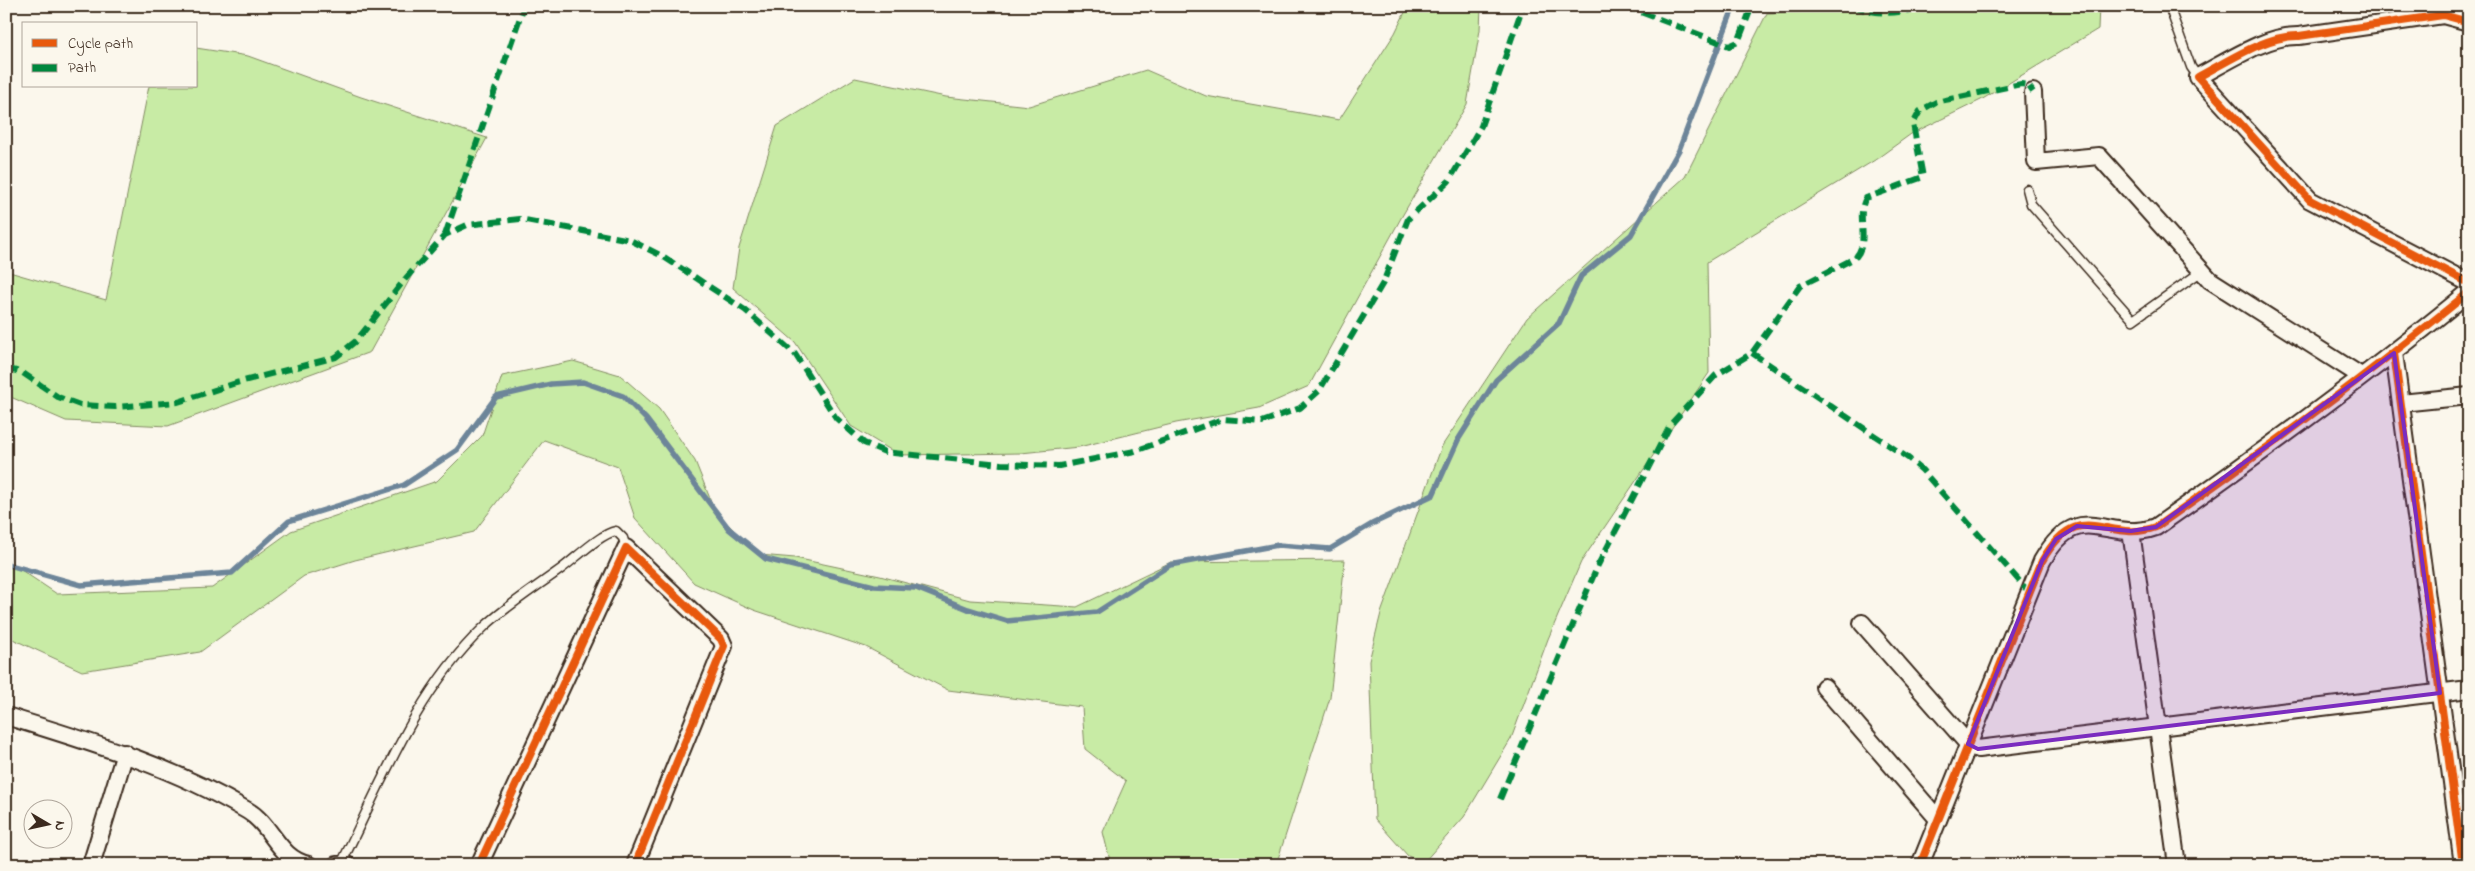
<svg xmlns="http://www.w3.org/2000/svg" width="2475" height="871" viewBox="0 0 2475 871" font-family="'Indie Flower',sans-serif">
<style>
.green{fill:#c8eba5;stroke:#828a62}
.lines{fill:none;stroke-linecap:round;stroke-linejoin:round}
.stream{stroke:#6d8599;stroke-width:5.5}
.service-casing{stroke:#3b2a1e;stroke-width:11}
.minor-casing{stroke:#3b2a1e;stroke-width:20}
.service{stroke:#fbf7ec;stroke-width:8}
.minor{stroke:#fbf7ec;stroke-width:16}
.quiet{stroke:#00873e;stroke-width:6;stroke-dasharray:12 6;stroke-linecap:butt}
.cycleway-casing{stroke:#fbf7ec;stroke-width:11}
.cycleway{stroke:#e8590c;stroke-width:8}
.marked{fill:#7b2cbf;fill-opacity:0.2;stroke:#7b2cbf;stroke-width:4;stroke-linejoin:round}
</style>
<rect width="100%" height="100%" fill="#fbf7ec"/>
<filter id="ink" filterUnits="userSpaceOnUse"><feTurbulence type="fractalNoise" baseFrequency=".02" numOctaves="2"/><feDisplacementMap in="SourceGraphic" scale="10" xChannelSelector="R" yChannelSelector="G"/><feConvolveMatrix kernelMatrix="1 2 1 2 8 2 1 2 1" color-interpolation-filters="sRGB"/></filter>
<g filter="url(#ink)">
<g class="green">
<polygon points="1408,6 1481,6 1480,30 1467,104 1401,218 1309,386 1259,408 1176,423 1079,447 1021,453 899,455 851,426 795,342 733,288 739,248 777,126 855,78 946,97 1029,106 1146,70 1206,96 1339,120 1395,33"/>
<polygon points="1946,6 2099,6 2098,29 1981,100 1911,134 1875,160 1707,262 1709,373 1581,562 1548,639 1511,739 1464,817 1423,863 1408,856 1375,819 1369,661 1381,613 1442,446 1527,318 1685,177 1767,13"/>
<polygon points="196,48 248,56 361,97 487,138 370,352 168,426 66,421 6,395 6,271 106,300 149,86 196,86"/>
<polygon points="573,361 620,375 659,409 695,461 715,511 759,555 795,558 880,576 970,600 1077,607 1171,562 1345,560 1330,698 1276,865 1111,865 1103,832 1126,781 1085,749 1082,707 948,690 866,647 754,610 694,583 635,518 618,467 544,440 474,532 355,560 304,576 200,652 82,671 6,636 6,560 57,594 212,588 291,531 437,481 482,436 502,376"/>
</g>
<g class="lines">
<polyline class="stream" points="6,564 81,585 232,573 289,521 404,485 457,450 496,397 551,384 583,382 623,396 646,419 729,529 766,559 874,586 916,588 968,609 1007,621 1097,612 1170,565 1278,545 1330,549 1372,524 1433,495 1458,440 1496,380 1559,323 1581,276 1631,235 1679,150 1734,6"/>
<g class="service-casing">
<g id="service">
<polyline points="2169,6 2191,67 2198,77"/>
<polyline points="2396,22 2400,6"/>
<polyline points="2027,189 2031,204 2133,320 2202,271"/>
<path d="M341,864C382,782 416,692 483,628C506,606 535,588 561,569C576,558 600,534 616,531L623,538L626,548"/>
</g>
</g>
<g class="minor-casing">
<g id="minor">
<path d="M2469,22L2443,15L2299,36C2266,35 2227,62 2198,77L2310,200L2469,283"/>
<polyline points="2033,92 2036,162 2099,156 2210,280 2361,376"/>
<polyline points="2394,353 2463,865"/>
<polyline points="2401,403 2469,396"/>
<polyline points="2131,531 2177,865"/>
<polyline points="1862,623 1968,744 1978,749 2469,689"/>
<polyline points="1824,687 1938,819"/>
<path d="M6,716C90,742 172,766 248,811C272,825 278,859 309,865"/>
<polyline points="91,865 125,753"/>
<polyline points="336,865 347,865"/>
<polyline points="479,865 626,548 721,639 724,646 635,865"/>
<path d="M1920,865L2042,561C2080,495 2106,545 2156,527C2263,452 2368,375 2469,292"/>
</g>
</g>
<use href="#service" class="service"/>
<use href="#minor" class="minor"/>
<g class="quiet">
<polyline points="1625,6 1729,46 1738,42 1752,6"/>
<path d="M1853,6C1876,15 1899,15 1922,6"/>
<polyline points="445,235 524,6"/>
<polyline points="1752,353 1908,458 1922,470 2029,592"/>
<polyline points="6,368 23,373 58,397 80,405 115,407 178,402 236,383 336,357 357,340 406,278 445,235 467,225 520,219 630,240 664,257 745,310 795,354 836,418 864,443 885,452 1001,464 1059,466 1135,451 1223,419 1262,422 1300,408 1319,391 1383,283 1408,219 1449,181 1481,126 1523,6"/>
<path d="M1500,799L1598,565L1671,424L1716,375L1752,353L1800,286L1855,258C1871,241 1855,216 1866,198L1923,177L1913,124L1920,111L1936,102L2021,84L2028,85L2033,92"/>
</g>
<g class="cycleway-casing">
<g id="cycleway">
<path d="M2469,22L2443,15L2299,36C2266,35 2227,62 2198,77L2310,200L2469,283"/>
<polyline points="2394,353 2463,865"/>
<polyline points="479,865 626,548 721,639 724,646 635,865"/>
<path d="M1920,865L2042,561C2080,495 2106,545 2156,527C2263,452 2368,375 2469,292"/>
</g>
</g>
<use href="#cycleway" class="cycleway"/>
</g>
</g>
<path class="marked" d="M2394,353L2440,693L1978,749L1968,744L2042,561L2056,539L2077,526L2131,531L2156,527Z"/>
<rect width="2475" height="871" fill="none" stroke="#fbf7ec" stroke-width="25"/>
<rect x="12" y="12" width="2450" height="846" fill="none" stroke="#3b2a1e" stroke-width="2" filter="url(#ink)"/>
<rect x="22" y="22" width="175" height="65" fill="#fbf7ec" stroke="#aea59a"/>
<rect x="32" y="39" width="25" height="8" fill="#e8590c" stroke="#aea59a"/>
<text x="68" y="48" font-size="15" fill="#3b2a1e">Cycle path</text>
<rect x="32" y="64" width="25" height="8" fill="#00873e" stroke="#aea59a"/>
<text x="68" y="72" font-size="15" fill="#3b2a1e">Path</text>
<g transform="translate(48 824) rotate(99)"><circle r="24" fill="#fbf7ec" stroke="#aea59a"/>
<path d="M0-4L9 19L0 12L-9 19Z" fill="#3b2a1e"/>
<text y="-8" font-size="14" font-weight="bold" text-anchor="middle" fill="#3b2a1e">N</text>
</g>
</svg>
